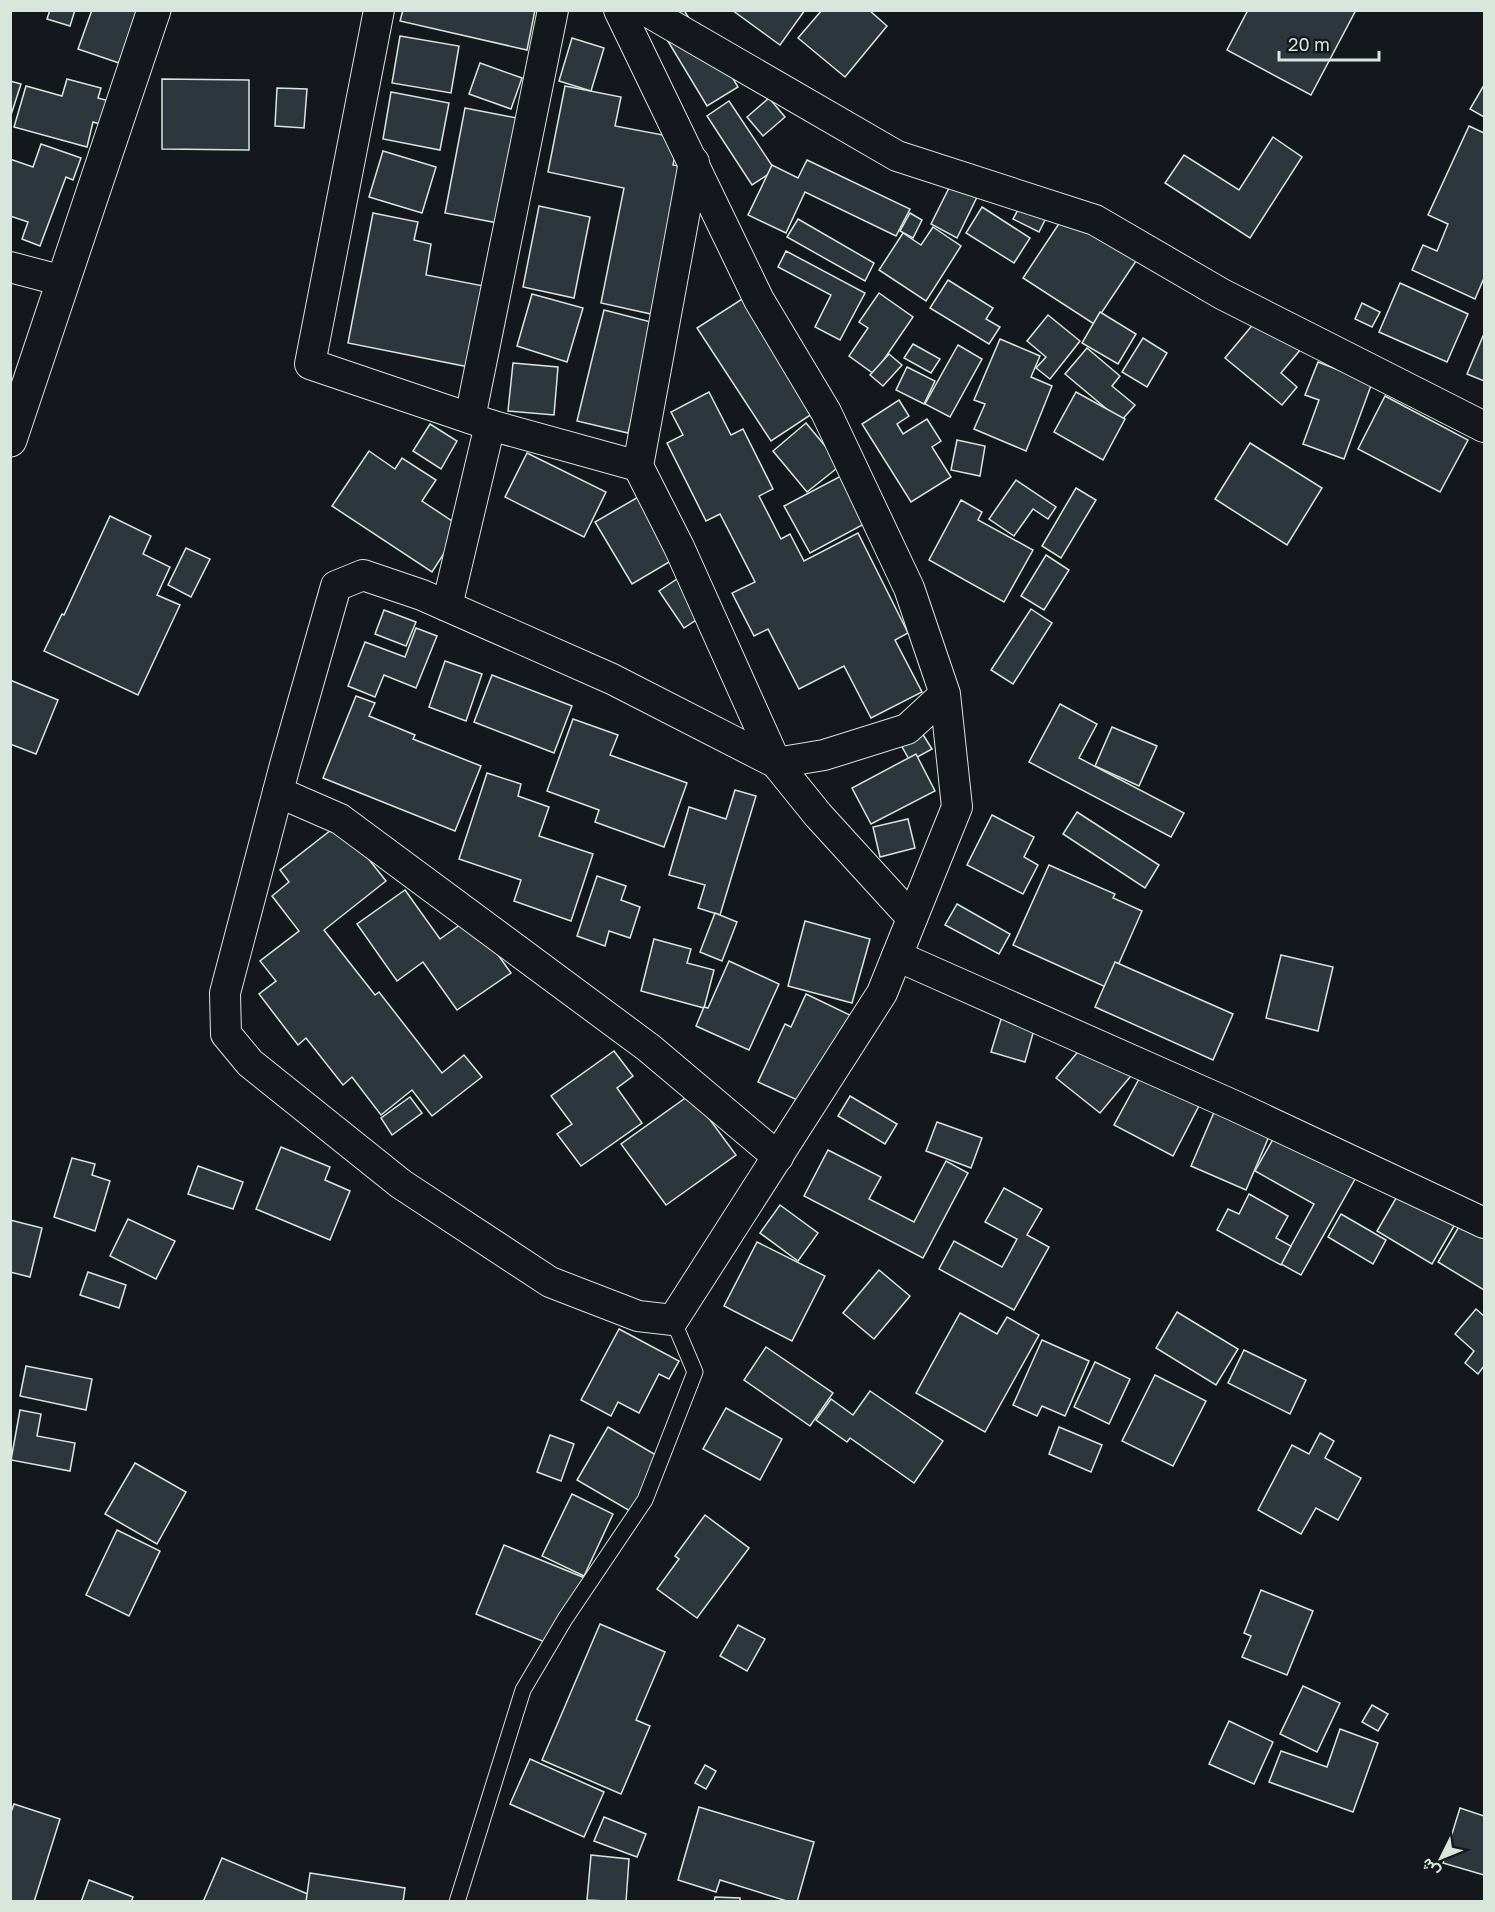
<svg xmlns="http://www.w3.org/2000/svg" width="1495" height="1912" viewBox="0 0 1495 1912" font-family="'Golos Text',Vazirmatn,sans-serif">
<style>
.building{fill:#2c363c;stroke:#d8e6dc;stroke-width:1.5}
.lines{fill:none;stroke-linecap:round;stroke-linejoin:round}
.lane-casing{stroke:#d8e6dc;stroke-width:17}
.street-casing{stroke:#d8e6dc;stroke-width:32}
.primary-casing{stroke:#d8e6dc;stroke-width:35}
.lane{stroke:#14181c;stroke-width:15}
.street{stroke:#14181c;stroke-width:30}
.primary{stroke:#14181c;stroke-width:33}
</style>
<rect width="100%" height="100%" fill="#14181c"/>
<g class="building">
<polygon points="50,10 75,10 70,26 47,19"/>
<polygon points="92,10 137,10 119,63 78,49"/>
<polygon points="403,10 535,10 527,50 400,21"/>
<polygon points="679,10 684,10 707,49 713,45 738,87 707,106 657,23"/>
<polygon points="732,10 805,10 780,45"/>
<polygon points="822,10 869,10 887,26 845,77 798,38"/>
<polygon points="1248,10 1356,10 1311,95 1227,50"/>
<polygon points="400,36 459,46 451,93 392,83"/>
<polygon points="572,38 604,48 591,91 559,81"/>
<polygon points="480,63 522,78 511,109 469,94"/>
<polygon points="67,79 101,88 98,98 120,104 113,128 93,122 87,147 14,127 26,86 62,96"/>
<polygon points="162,79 249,80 249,150 162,149"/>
<polygon points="10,81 21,84 10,118"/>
<polygon points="1484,85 1484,117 1470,109"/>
<polygon points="565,86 621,97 615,126 679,138 673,165 683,167 651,314 601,303 624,188 548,172"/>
<polygon points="277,88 307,89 304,128 275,126"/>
<polygon points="391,92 449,103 440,150 383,139"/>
<polygon points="769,98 785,117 763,136 747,117"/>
<polygon points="729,101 775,170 752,185 707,116"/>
<polygon points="465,108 517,118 498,223 445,213"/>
<polygon points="1469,126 1484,133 1484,278 1475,299 1412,270 1423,245 1437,251 1448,224 1428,215"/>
<polygon points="1273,137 1302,157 1250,238 1165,183 1184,155 1239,190"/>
<polygon points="41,144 81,158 73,180 66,177 40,246 22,239 28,222 10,216 10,159 33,167"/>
<polygon points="383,151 436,167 422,213 369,197"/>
<polygon points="807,160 910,209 896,236 805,192 786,233 748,215 772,165 798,178"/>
<polygon points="952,182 978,195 957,238 931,224"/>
<polygon points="1025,197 1050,210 1039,232 1013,219"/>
<polygon points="539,206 590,217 574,298 523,287"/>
<polygon points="982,207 1030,238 1014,263 966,233"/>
<polygon points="1070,207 1148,243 1094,324 1023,278"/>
<polygon points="373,213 418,222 414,240 431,244 426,275 489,287 474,368 348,343"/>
<polygon points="910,213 922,220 913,238 900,231"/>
<polygon points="798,219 874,263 865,281 787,237"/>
<polygon points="933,227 961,246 926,301 879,270 903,233 921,245"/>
<polygon points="786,251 865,293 840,340 815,327 831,295 778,267"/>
<polygon points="948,280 993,308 986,319 1000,327 989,344 930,308"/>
<polygon points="1400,283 1468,314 1447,362 1379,332"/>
<polygon points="753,292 818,410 771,441 697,328"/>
<polygon points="879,293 913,317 874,374 849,356 868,328 859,322"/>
<polygon points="532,294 583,308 567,362 517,346"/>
<polygon points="1362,303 1380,312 1372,327 1355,319"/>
<polygon points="604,310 655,323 628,433 577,421"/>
<polygon points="1100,312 1136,334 1118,364 1082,343"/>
<polygon points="1048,315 1080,341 1050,379 1036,368 1046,357 1027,341"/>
<polygon points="1260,316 1301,349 1281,373 1297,387 1282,405 1225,358"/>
<polygon points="1483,336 1484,336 1484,381 1467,374"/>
<polygon points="1143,338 1167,353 1147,387 1122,372"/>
<polygon points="1000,339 1040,356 1031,377 1052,386 1026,451 974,429 985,404 974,400"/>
<polygon points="913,344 940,359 931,373 904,358"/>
<polygon points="958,345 982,359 950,417 925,404"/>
<polygon points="1087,348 1120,376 1112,386 1135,405 1121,421 1065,374"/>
<polygon points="889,354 902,365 883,386 870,375"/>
<polygon points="1318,362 1372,383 1344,459 1303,444 1319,400 1305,395"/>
<polygon points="513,363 558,367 554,415 508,411"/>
<polygon points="907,367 935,381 924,404 896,390"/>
<polygon points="709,392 731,435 743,429 773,489 759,496 781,539 790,534 804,561 858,533 908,633 895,640 922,692 871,718 844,666 799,689 768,629 754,636 732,593 755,582 720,514 706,521 667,443 683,435 671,412"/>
<polygon points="1076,392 1125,419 1103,460 1054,432"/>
<polygon points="1385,396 1468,440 1440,492 1358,449"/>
<polygon points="899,400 909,416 897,424 903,434 927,419 941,441 932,447 951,477 911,502 862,424"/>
<polygon points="806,423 841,465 807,492 773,451"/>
<polygon points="430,424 457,441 441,469 413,451"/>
<polygon points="957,440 985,446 980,476 951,470"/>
<polygon points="1250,443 1322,488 1287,545 1215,499"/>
<polygon points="369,451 395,469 402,458 436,480 422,501 461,527 432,572 332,506"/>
<polygon points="527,453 606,492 584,537 505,497"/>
<polygon points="841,476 866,523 810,553 784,506"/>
<polygon points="1016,480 1056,507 1048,519 1033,509 1014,536 989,519"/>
<polygon points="1076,488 1096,500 1061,558 1042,546"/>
<polygon points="640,496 676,558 632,584 595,522"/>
<polygon points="961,500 982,512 978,520 1033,550 1004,602 929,560"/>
<polygon points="110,516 151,536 143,554 170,567 157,595 180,605 138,695 44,651 62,614 64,615"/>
<polygon points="186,548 210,559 191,597 168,585"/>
<polygon points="1046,555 1069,570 1044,610 1021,596"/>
<polygon points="677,579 702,616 684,628 659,591"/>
<polygon points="1031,609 1052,623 1013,684 991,670"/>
<polygon points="384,610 416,622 406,646 375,634"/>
<polygon points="416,628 437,636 416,688 384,675 375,697 348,686 365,642 405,657"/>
<polygon points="445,661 482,674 466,721 429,707"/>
<polygon points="492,675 572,706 554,753 474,722"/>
<polygon points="10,680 58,700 36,754 10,744"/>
<polygon points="356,696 375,703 369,716 415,735 413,739 481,766 455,831 323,778"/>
<polygon points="1060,704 1097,724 1079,758 1184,813 1171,837 1029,762"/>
<polygon points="573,719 618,735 610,755 687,783 664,847 595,822 599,810 547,791"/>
<polygon points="1112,727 1157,746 1139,786 1095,766"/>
<polygon points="922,733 932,749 910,761 901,745"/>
<polygon points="916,754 935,791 871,824 852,788"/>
<polygon points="487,773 521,784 518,796 549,807 539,836 593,854 571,921 514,901 521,880 459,859"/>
<polygon points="735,790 756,796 720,915 698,908 705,885 669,875 689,807 726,819"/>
<polygon points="1077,812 1159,865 1145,888 1063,834"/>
<polygon points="992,815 1034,837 1024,857 1038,865 1023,894 967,865"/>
<polygon points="908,819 915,848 880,857 873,827"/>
<polygon points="340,823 386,881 324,930 375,995 379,992 442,1073 464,1055 482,1077 432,1116 412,1090 381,1115 352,1077 343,1085 306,1038 298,1045 259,994 276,981 260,961 299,931 272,896 289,882 280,870"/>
<polygon points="1049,865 1115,894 1113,898 1142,911 1108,988 1013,945"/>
<polygon points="597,876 626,886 621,900 640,907 630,938 609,931 605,946 577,936"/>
<polygon points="405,890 440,939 471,917 511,973 457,1010 423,962 397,981 357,924"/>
<polygon points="957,904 1010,934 999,954 945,925"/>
<polygon points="715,913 737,922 722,961 700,952"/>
<polygon points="805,921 870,939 852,1003 788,986"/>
<polygon points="654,939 691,949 687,963 714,970 704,1008 641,991"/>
<polygon points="1281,955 1333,967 1318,1031 1266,1018"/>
<polygon points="729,961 779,984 749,1050 696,1026 704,1007 708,1008"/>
<polygon points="1115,962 1233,1014 1213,1060 1095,1007"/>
<polygon points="806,994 856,1018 804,1103 758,1082 785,1024 791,1027"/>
<polygon points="1002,1016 1035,1026 1025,1062 991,1052"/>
<polygon points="1092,1035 1135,1071 1100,1113 1056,1078"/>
<polygon points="614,1051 633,1076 617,1088 642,1123 581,1166 557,1134 572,1124 551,1096"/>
<polygon points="1145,1068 1203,1098 1173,1156 1114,1125"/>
<polygon points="691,1094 736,1155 666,1205 621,1144"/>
<polygon points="850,1096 897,1124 885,1144 838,1116"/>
<polygon points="410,1097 422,1113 392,1135 381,1118"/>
<polygon points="1218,1103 1273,1127 1246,1190 1191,1166"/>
<polygon points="937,1122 982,1138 971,1168 926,1151"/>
<polygon points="1280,1127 1359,1172 1301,1275 1281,1264 1314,1204 1255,1171"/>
<polygon points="281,1147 330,1167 325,1180 350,1191 330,1240 256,1209"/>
<polygon points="828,1150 881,1177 869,1199 914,1222 946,1161 968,1173 923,1258 804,1196"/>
<polygon points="72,1158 95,1164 92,1175 110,1181 95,1231 54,1217"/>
<polygon points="198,1166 243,1182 233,1209 188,1194"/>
<polygon points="1406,1181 1461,1214 1432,1264 1377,1231"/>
<polygon points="1004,1188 1042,1209 1027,1235 1049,1247 1014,1310 939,1269 954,1241 1002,1267 1017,1239 985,1222"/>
<polygon points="1249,1194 1288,1216 1276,1238 1291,1246 1281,1265 1217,1230 1228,1209 1239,1214"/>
<polygon points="780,1205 818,1233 798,1261 760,1233"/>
<polygon points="1470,1208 1484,1217 1484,1290 1438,1262"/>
<polygon points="1341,1214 1386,1240 1373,1264 1328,1237"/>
<polygon points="128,1219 175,1241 156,1279 110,1256"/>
<polygon points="10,1220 42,1228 30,1277 10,1272"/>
<polygon points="757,1242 825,1276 792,1341 724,1306"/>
<polygon points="879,1270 910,1296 874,1339 843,1313"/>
<polygon points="88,1272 126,1285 119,1308 80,1295"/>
<polygon points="1476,1309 1484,1316 1484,1366 1478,1374 1465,1363 1474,1351 1455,1334"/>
<polygon points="1177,1312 1238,1349 1216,1385 1156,1348"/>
<polygon points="960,1313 997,1334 1007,1317 1039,1335 985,1432 916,1393"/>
<polygon points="619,1329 679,1361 669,1379 659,1374 639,1413 618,1402 611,1416 581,1400"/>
<polygon points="1042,1340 1089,1361 1065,1416 1042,1406 1037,1416 1013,1405"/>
<polygon points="766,1347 833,1393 810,1426 744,1380"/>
<polygon points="1244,1350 1306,1380 1290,1414 1228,1383"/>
<polygon points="1095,1362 1130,1379 1109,1424 1074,1407"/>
<polygon points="26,1366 92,1379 86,1410 20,1396"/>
<polygon points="1155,1375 1206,1401 1173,1466 1122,1441"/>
<polygon points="870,1391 943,1441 914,1483 850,1438 847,1442 816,1420 831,1399 853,1415"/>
<polygon points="726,1408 782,1439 760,1480 703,1449"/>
<polygon points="20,1410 41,1414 37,1436 75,1443 70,1471 11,1460"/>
<polygon points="608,1427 661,1458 630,1511 577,1480"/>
<polygon points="1059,1427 1102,1445 1091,1472 1049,1454"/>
<polygon points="1320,1433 1334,1441 1325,1458 1361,1478 1338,1520 1316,1508 1301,1534 1258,1510 1292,1445 1309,1454"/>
<polygon points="550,1435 574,1444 561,1481 537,1472"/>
<polygon points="135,1463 186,1492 157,1544 105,1514"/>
<polygon points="572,1494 613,1514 584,1576 542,1556"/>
<polygon points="705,1515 749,1548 697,1618 657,1589 679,1559 675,1556"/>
<polygon points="117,1530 160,1551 129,1616 86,1595"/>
<polygon points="504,1545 585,1578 557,1647 476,1614"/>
<polygon points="1261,1590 1313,1611 1287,1675 1242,1657 1251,1636 1244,1633"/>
<polygon points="600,1624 665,1652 636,1720 650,1726 621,1794 542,1760"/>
<polygon points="738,1625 765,1639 747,1671 720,1656"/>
<polygon points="1303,1686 1340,1703 1317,1752 1280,1734"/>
<polygon points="1372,1705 1388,1714 1378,1731 1362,1722"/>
<polygon points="1229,1721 1273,1742 1254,1784 1209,1764"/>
<polygon points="1340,1729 1378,1743 1353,1812 1269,1782 1281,1751 1327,1767"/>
<polygon points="530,1759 604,1792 584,1837 510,1804"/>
<polygon points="705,1765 716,1771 706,1789 695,1783"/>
<polygon points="14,1804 60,1819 34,1902 10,1902 10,1815"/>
<polygon points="699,1807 814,1842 797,1902 790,1902 720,1880 716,1892 678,1880"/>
<polygon points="1460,1808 1484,1816 1484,1875 1443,1863"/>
<polygon points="604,1817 646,1834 637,1857 594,1841"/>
<polygon points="591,1855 629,1859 626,1902 587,1900"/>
<polygon points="222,1858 310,1895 307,1902 203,1902"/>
<polygon points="310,1873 405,1888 403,1902 306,1902"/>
<polygon points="89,1880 133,1897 131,1902 81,1902"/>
<polygon points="715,1897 740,1898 740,1902 714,1902"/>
</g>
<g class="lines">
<g class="lane-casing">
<polyline id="lane" points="457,1902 523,1690 565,1619 645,1500 695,1372 673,1320"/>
</g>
<g class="street-casing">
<g id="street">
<polyline points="379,10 310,364 490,425"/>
<polyline points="619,10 759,300 826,412 909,588 945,694 957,807 882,993 673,1320 638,1316 550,1282 401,1184 250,1063 226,1034 225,993 285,765 336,586 363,575 422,595 612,679 776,763 824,755 907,729 945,694"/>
<polyline points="645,10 897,156 1095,220 1222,294 1484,427"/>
<polyline points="694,162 638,466 679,547 776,763 818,815 912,918"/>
<polyline points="10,267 63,281"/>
<polyline points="470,418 553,10"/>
<polyline points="447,606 490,425 638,466"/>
<polyline points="278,792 340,819 649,1048 778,1157"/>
<polyline points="897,956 1235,1106 1484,1223"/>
</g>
</g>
<g class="primary-casing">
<polyline id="primary" points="10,440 154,10"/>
</g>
<use href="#lane" class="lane"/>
<use href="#street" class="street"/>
<use href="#primary" class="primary"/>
</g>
<rect width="1495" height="1912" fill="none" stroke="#d8e6dc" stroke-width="24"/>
<g transform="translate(1441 1858) rotate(227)" stroke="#14181c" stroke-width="4.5" paint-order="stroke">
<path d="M0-4.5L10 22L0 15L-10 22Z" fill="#d8e6dc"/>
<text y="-9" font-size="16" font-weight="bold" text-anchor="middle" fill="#d8e6dc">ش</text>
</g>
<path d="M1279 51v9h100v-9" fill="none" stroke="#d8e6dc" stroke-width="3"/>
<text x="1288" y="51" font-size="18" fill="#d8e6dc" stroke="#14181c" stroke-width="4.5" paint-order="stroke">20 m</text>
</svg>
